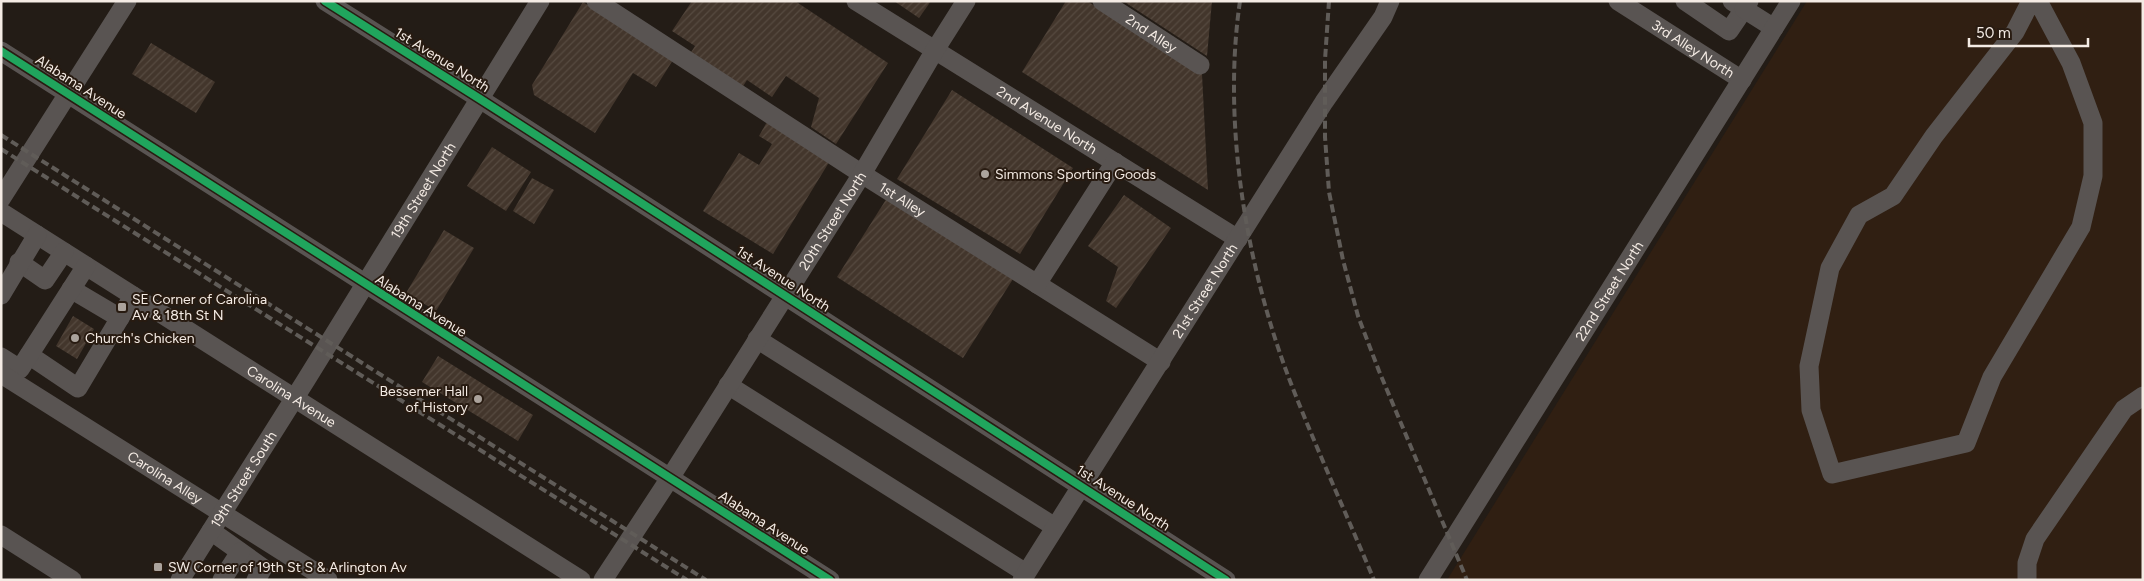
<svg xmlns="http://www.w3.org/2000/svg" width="2144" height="581" viewBox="0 0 2144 581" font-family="Figtree,sans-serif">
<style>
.built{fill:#301f12}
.building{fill:url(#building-hatch)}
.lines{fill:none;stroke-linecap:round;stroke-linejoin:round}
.minor{stroke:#595452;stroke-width:19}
.rail{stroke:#605c58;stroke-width:4;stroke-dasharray:8 4;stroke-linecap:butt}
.cycleway-casing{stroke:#281b11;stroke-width:11}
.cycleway{stroke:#20a55d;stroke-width:8}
.poi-dot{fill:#aba39c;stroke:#281b11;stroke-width:2}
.labels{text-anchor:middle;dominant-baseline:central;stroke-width:4;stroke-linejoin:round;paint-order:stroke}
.street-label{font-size:14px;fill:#f4ebe4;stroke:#281b11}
.poi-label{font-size:14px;fill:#f4ebe4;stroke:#281b11;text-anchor:start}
</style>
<defs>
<pattern id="building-hatch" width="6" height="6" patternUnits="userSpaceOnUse" patternTransform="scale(1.25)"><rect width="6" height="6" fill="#43362c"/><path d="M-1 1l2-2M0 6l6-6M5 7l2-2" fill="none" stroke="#564a40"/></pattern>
</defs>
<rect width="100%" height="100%" fill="#231c16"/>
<polygon class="built" points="1807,1 2143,1 2143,580 1447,580"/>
<g class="building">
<polygon points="692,1 795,1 888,63 836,144 811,127 819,98 786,76 772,97 747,80 740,91 688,57 695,46 672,31"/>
<polygon points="894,1 931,1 919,18"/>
<polygon points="1066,1 1087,1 1202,74 1208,190 1022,72"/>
<polygon points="1123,1 1212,1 1207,56"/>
<polygon points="583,2 673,60 656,87 633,73 595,133 534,95 532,85"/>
<polygon points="151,43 215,82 196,113 132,74"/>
<polygon points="952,90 1073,168 1020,254 897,179"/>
<polygon points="768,120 831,159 773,254 703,211 739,153 759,165 772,144 759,136"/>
<polygon points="492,147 531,172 506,211 467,186"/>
<polygon points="532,178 554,190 534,224 513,211"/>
<polygon points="1124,195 1171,228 1116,308 1106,301 1118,267 1088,246"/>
<polygon points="887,198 1013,279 963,358 837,277"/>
<polygon points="444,230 474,248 436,311 406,293"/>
<polygon points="73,316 94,329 77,359 56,346"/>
<polygon points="438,356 533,415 518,441 422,382"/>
</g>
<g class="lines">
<g class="minor">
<polyline points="325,1 480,99 1226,580"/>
<path id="s1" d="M596,1L862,174L1161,362"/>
<path id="s2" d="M856,1L1238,239"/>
<path id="s3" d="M1102,1L1200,65"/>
<path id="s4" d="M1618,1L1742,80"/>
<polyline points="1685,1 1729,31 1744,9 1732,1"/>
<polyline points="1749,1 1744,9 1774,28"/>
<polyline points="2031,1 2015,32 1934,136 1893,196 1859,215 1830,268 1809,366 1811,410 1832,474 1966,443 1992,377 2081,227 2093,176 2093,123 2071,63 2038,1"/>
<polyline points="1,51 830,580"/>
<polyline points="1,199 127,1"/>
<path id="s5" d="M1,212L581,580"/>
<polyline points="19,262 45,280 64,252"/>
<polyline points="1037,284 1115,162"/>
<polyline points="71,289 120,318"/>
<polyline points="1,295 37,235"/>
<polyline points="757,339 1055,527"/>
<polyline points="29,355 78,388 133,296"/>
<polyline points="1,357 20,369 86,266"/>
<path id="s6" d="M1,374L328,580"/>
<polyline points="728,385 1026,573"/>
<polyline points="211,531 263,568 256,580"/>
<polyline points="1,535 72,580"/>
<path id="s7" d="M180,580L306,380L540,1"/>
<polyline points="222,580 240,552"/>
<path id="s8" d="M603,580L670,478L862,174L935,50L966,1"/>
<path id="s9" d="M1022,580L1324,102L1383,17L1390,1"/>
<path id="s10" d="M1428,580L1791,1"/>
<polyline points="2027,580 2027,563 2035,539 2124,409 2143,396"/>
</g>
<g class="rail">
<path d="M1240,1C1222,123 1246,266 1290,381C1316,448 1346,513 1374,580"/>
<polyline points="1329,1 1325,60 1325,137 1329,192 1343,260 1358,316 1379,371 1467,580"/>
<polyline points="1,135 706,580"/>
<polyline points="1,149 687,580"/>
</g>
<g class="cycleway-casing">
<g id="cycleway">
<polyline points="325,1 480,99 1226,580"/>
<polyline points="1,51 830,580"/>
</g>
</g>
<use href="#cycleway" class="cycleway"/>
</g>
<g class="poi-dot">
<circle cx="985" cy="174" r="5"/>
<rect x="117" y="302" width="10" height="10" rx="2.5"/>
<circle cx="75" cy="338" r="5"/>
<circle cx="478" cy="399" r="5"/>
<rect x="153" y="562" width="10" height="10" rx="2.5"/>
</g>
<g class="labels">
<g class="street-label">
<text stroke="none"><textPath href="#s3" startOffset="59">2nd Alley</textPath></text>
<text stroke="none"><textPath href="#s4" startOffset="89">3rd Alley North</textPath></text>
<text transform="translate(442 60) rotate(32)">1st Avenue North</text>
<text transform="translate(81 87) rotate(33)">Alabama Avenue</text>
<text stroke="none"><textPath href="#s2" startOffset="225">2nd Avenue North</textPath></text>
<text stroke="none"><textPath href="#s7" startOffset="459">19th Street North</textPath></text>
<text stroke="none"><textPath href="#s1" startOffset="365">1st Alley</textPath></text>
<text stroke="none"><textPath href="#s8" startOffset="426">20th Street North</textPath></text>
<text transform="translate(783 279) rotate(33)">1st Avenue North</text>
<text stroke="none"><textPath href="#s9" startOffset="342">21st Street North</textPath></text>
<text stroke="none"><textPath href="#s10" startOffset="341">22nd Street North</textPath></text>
<text transform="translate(421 306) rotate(32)">Alabama Avenue</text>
<text stroke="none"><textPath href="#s5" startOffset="344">Carolina Avenue</textPath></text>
<text stroke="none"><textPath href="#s6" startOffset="194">Carolina Alley</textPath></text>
<text stroke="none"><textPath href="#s7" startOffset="119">19th Street South</textPath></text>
<text transform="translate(1123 498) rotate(33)">1st Avenue North</text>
<text transform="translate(764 523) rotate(33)">Alabama Avenue</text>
</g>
<g class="poi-label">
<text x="995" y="174">Simmons Sporting Goods</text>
<text x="132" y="299">SE Corner of Carolina<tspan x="132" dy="16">Av &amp; 18th St N</tspan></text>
<text x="85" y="338">Church's Chicken</text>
<text x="468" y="391" text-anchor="end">Bessemer Hall<tspan x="468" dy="16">of History</tspan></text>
<text x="168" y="567">SW Corner of 19th St S &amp; Arlington Av</text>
</g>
</g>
<rect width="2144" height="581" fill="none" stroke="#f4ebe4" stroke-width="5"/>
<path d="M1969 38v8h119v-8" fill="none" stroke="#f4ebe4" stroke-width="2.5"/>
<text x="1976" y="38" font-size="15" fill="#f4ebe4" stroke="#281b11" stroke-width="4" paint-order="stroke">50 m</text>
</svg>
